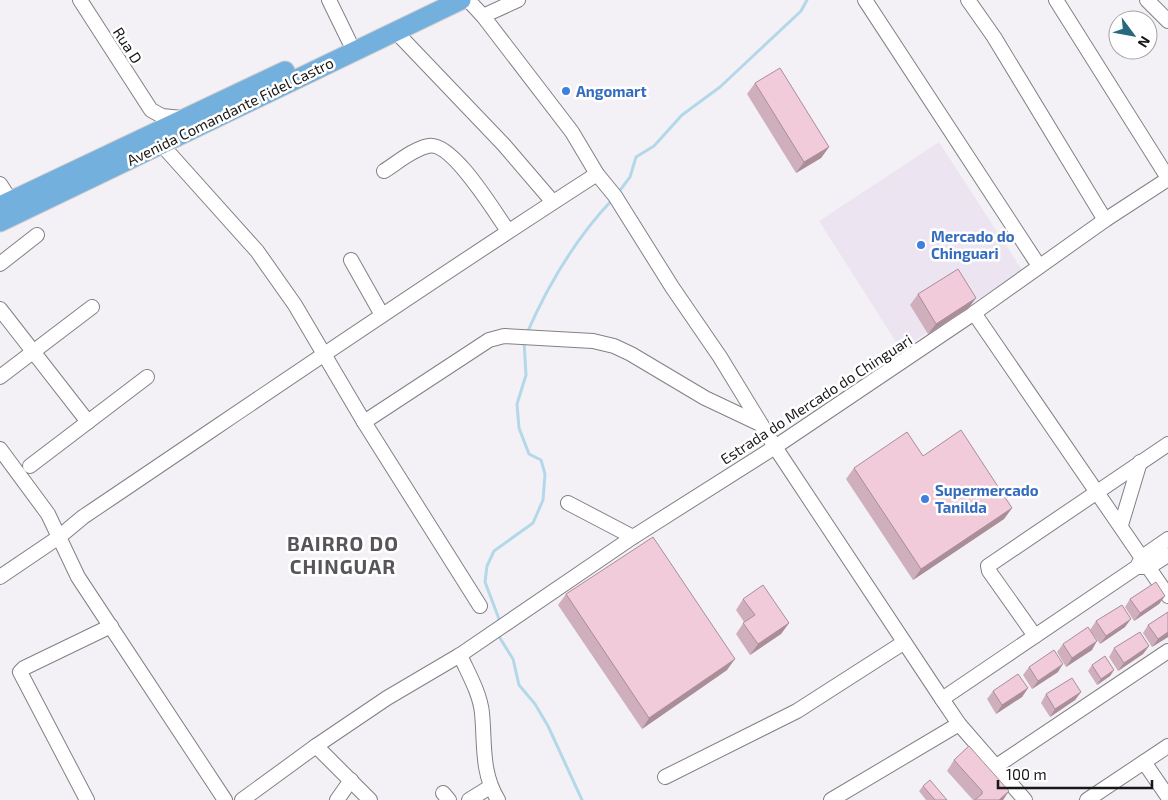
<svg xmlns="http://www.w3.org/2000/svg" width="1168" height="800" viewBox="0 0 1168 800" font-family="'Exo 2',sans-serif">
<style>
.built{fill:#ece5f1}
.lines{fill:none;stroke-linecap:round;stroke-linejoin:round}
.stream{stroke:#b3d8ea;stroke-width:3}
.minor-casing{stroke:#838085;stroke-width:16}
.highway-casing{stroke:#ccc;stroke-width:21}
.minor{stroke:#fff;stroke-width:14}
.highway{stroke:#73b0de;stroke-width:19}
.wall{fill:#cfafbb}
.shaded-wall{fill:#a98e98}
.building{fill:#f1cbd9;stroke:#a98e98}
.shop-dot{fill:#3f7fe0;stroke:#fff;stroke-width:2}
.labels{text-anchor:middle;dominant-baseline:central;stroke-width:5;stroke-linejoin:round;paint-order:stroke}
.street-label{font-size:15px;fill:#181718;stroke:#fff}
.shop-label{font-size:15px;font-weight:bold;fill:#366cbe;stroke:#fff;text-anchor:start}
.district-label{font-size:20px;font-weight:bold;letter-spacing:1px;fill:#575559;stroke:#fff}
</style>
<rect width="100%" height="100%" fill="#f4f1f6"/>
<polygon class="built" points="939,142 1022,270 901,350 819,221"/>
<g class="lines">
<g class="stream">
<polyline points="618,193 630,177 636,157 654,146 682,115 720,87 801,11 807,0"/>
<path d="M527,333C548,285 576,238 612,200"/>
<polyline points="499,624 499,619 485,582 487,566 494,551 533,523 543,500 545,474 541,460 529,454 519,428 517,404 526,375 524,341"/>
<polyline points="498,635 513,659 519,685 535,704 548,726 582,800"/>
</g>
<g class="minor-casing">
<g id="minor">
<polyline points="80,0 151,110 162,116 182,118"/>
<polyline points="329,0 349,41"/>
<polyline points="468,0 483,16 572,132 597,174 615,196 672,287 720,357 775,447 942,699 959,724 1025,800"/>
<polyline points="865,0 1039,266"/>
<polyline points="968,0 994,37 1105,220"/>
<polyline points="1056,0 1168,178"/>
<polyline points="1147,0 1168,21"/>
<polyline points="483,16 518,0"/>
<polyline points="396,32 504,145 552,201"/>
<polyline points="161,144 257,251 295,305 364,422 480,606"/>
<path d="M384,171C397,163 413,149 428,146C452,140 495,213 508,231"/>
<polyline points="0,184 11,201"/>
<polyline points="351,260 382,315"/>
<polyline points="0,264 37,235"/>
<polyline points="0,309 88,422"/>
<polyline points="974,313 1168,596"/>
<polyline points="0,377 92,307"/>
<polyline points="364,422 489,340 504,336 593,341 614,346 631,354 705,398 760,424"/>
<polyline points="0,449 48,514 78,577 225,800"/>
<polyline points="30,466 147,377"/>
<polyline points="568,503 633,537"/>
<polyline points="1121,525 1140,462"/>
<polyline points="1140,567 1149,567 1168,555"/>
<path d="M0,577L59,537L83,517C254,402 424,285 597,174"/>
<polyline points="1035,636 989,571 988,566 1168,444"/>
<path d="M460,655C468,673 480,693 482,713C485,744 481,772 498,800"/>
<polyline points="942,699 1137,567 1142,557 1168,539"/>
<polyline points="316,746 370,800"/>
<polyline points="1144,762 1168,797"/>
<polyline points="995,767 1168,651"/>
<polyline points="665,777 797,711 903,643"/>
<polyline points="443,793 449,800"/>
<polyline points="87,800 20,672 24,668 111,626"/>
<polyline points="242,800 316,746 387,698 460,655 633,537 775,447 974,313 1105,220 1168,179"/>
<polyline points="337,800 351,780"/>
<polyline points="469,800 490,787"/>
<polyline points="831,800 959,724"/>
<polyline points="1087,800 1168,746"/>
</g>
</g>
<g class="highway-casing">
<g id="highway">
<polyline points="0,206 285,71"/>
<polyline points="0,222 461,0"/>
</g>
</g>
<use href="#minor" class="minor"/>
<use href="#highway" class="highway"/>
</g>
<g class="wall">
<polygon points="755,83 829,147 821,158 796,173 747,94"/>
<polygon points="918,294 968,309 928,334 910,305"/>
<polygon points="854,468 1012,508 1004,519 913,580 846,479"/>
<polygon points="566,594 727,670 642,729 558,605"/>
<polygon points="1165,596 1159,604 1134,621 1125,607 1130,599"/>
<polygon points="743,599 789,623 781,634 750,655 736,634 744,622 736,610"/>
<polygon points="1168,612 1168,637 1152,647 1143,633 1148,625"/>
<polygon points="1096,621 1125,627 1100,644 1090,630"/>
<polygon points="1063,644 1092,650 1066,667 1057,652"/>
<polygon points="1149,646 1143,654 1118,671 1109,657 1114,648"/>
<polygon points="1092,665 1114,670 1110,676 1097,685 1088,671"/>
<polygon points="1029,667 1058,672 1032,689 1023,675"/>
<polygon points="1028,688 1022,697 996,714 987,699 993,691"/>
<polygon points="1081,692 1075,700 1050,717 1041,703 1046,694"/>
<polygon points="954,760 1009,791 1003,800 973,800 947,771"/>
<polygon points="923,786 947,800 926,800 919,791"/>
</g>
<g class="shaded-wall">
<polygon points="829,147 821,158 796,173 804,162"/>
<polygon points="976,298 968,309 928,334 936,324"/>
<polygon points="1012,508 1004,519 913,580 921,569"/>
<polygon points="1165,596 1159,604 1134,621 1140,613"/>
<polygon points="1131,619 1125,627 1100,644 1106,636"/>
<polygon points="789,623 781,634 750,655 758,644"/>
<polygon points="1168,632 1168,637 1152,647 1158,639"/>
<polygon points="1097,641 1092,650 1066,667 1072,658"/>
<polygon points="1149,646 1143,654 1118,671 1124,663"/>
<polygon points="735,659 727,670 642,729 649,718"/>
<polygon points="1063,664 1058,672 1032,689 1038,681"/>
<polygon points="1114,670 1110,676 1097,685 1101,679"/>
<polygon points="1028,688 1022,697 996,714 1002,705"/>
<polygon points="1081,692 1075,700 1050,717 1055,709"/>
<polygon points="1009,791 1003,800 999,800"/>
</g>
<g class="building">
<polygon points="780,68 829,147 804,162 755,83"/>
<polygon points="958,269 976,298 936,324 918,294"/>
<polygon points="961,430 1012,508 921,569 854,468 907,432 923,456"/>
<polygon points="653,537 735,659 649,718 566,594"/>
<polygon points="1156,582 1165,596 1140,613 1130,599"/>
<polygon points="763,585 789,623 758,644 743,623 755,615 743,599"/>
<polygon points="1122,605 1131,619 1106,636 1096,621"/>
<polygon points="1168,612 1168,632 1158,639 1148,625"/>
<polygon points="1088,627 1097,641 1072,658 1063,644"/>
<polygon points="1140,632 1149,646 1124,663 1114,648"/>
<polygon points="1054,650 1063,664 1038,681 1029,667"/>
<polygon points="1105,656 1114,670 1101,679 1092,665"/>
<polygon points="1018,674 1028,688 1002,705 993,691"/>
<polygon points="1072,678 1081,692 1055,709 1046,694"/>
<polygon points="969,746 1009,791 999,800 975,800 982,794 982,791 954,760"/>
<polygon points="930,780 947,800 935,800 923,786"/>
</g>
<g class="shop-dot">
<circle cx="566" cy="91" r="5"/>
<circle cx="921" cy="245" r="5"/>
<circle cx="925" cy="499" r="5"/>
</g>
<g class="labels">
<g class="street-label">
<text transform="translate(128 45) rotate(57)">Rua D</text>
<text transform="translate(230 111) rotate(-26)">Avenida Comandante Fidel Castro</text>
<text transform="translate(816 399) rotate(-33)">Estrada do Mercado do Chinguari</text>
</g>
<g class="shop-label">
<text x="576" y="91">Angomart</text>
<text x="931" y="236">Mercado do<tspan x="931" dy="17">Chinguari</tspan></text>
<text x="935" y="490">Supermercado<tspan x="935" dy="17">Tanilda</tspan></text>
</g>
<g class="district-label">
<text x="343" y="543">BAIRRO DO<tspan x="343" dy="23">CHINGUAR</tspan></text>
</g>
</g>
<g transform="translate(1133 35) rotate(122)"><circle r="24" fill="#ffffff" stroke="#a3a2a3"/>
<path d="M0-4L9 19L0 12L-9 19Z" fill="#286a7d"/>
<text y="-8" font-size="14" font-weight="bold" text-anchor="middle" fill="#181718">N</text>
</g>
<path d="M998 780v8h154v-8" fill="none" stroke="#181718" stroke-width="2.5"/>
<text x="1006" y="780" font-size="15" fill="#181718" stroke="#ffffff" stroke-width="4" paint-order="stroke">100 m</text>
</svg>
